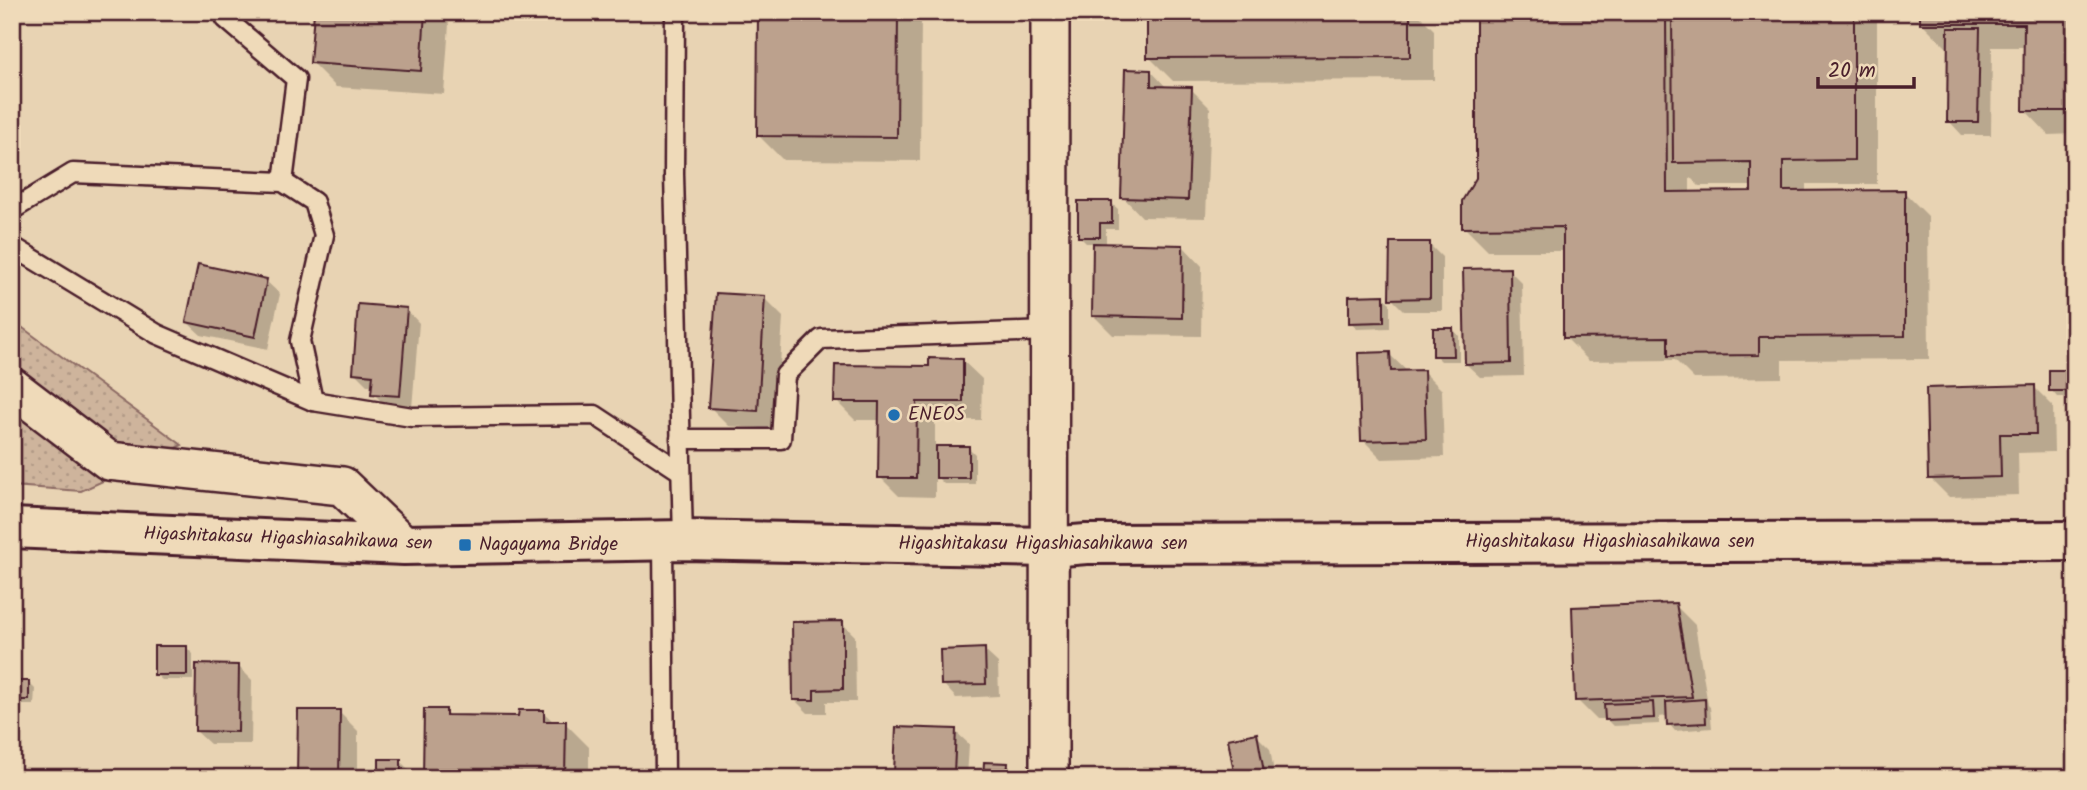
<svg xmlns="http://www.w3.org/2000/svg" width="2087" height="790" viewBox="0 0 2087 790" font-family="Kalam,sans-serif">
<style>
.grass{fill:url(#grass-dots);stroke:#8c6a64;stroke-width:2}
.shadow{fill:#0003;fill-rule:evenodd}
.building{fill:#bca18d;stroke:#4a1f2b;stroke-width:2}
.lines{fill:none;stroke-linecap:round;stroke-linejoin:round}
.service-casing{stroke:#4a1f2b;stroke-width:23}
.minor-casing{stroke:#4a1f2b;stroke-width:42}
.primary-casing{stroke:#4a1f2b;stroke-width:44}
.service{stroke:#efdab9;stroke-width:18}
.minor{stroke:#efdab9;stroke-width:37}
.primary{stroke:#efdab9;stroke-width:38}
.poi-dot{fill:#1f6fb2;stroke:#efdab9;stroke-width:2.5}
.labels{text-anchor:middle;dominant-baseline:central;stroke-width:5;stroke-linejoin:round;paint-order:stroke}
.poi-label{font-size:19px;fill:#4a1f2b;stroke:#efdab9;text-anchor:start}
.street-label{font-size:19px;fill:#4a1f2b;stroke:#efdab9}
</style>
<defs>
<pattern id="grass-dots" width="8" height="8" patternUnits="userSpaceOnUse" patternTransform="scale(1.75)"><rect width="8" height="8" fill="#ceb49c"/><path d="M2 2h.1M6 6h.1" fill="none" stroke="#b29a87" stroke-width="1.8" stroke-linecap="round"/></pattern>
</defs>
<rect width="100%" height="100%" fill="#e8d3b3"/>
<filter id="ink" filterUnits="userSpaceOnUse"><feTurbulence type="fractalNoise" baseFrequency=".0143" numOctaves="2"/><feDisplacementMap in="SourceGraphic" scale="14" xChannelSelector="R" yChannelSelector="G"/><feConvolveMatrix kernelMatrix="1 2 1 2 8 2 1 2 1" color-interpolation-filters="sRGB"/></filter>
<g filter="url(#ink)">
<polygon class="grass" points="12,320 182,445 81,491 12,486"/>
<g class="shadow">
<polygon points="315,12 442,12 442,17 449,24 444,94 336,87 312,63"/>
<polygon points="760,12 921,12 920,161 783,160 759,136"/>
<polygon points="1149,12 1416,12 1434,30 1434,80 1173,81 1149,57"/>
<path d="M1477,12H1877V184H1806V193L1904,192L1928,216L1929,359L1782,360V378L1694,379L1675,360L1589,361L1565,337V251H1488L1464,227L1478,179ZM1690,177L1699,186H1753V192L1690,193Z"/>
<polygon points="2075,12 2075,134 2049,135 2025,110 2025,47 1992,47 1991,135 1962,135 1949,121 1950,47 1946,47 1922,23"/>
<polygon points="1151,71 1167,88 1191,89 1210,108 1206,218 1142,217 1123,197"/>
<polygon points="1111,203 1118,209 1118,229 1106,229 1106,245 1183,246 1202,266 1201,336 1113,335 1094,316 1095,243 1086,243 1080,237"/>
<polygon points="1429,244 1442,257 1442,311 1404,311 1391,298"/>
<polygon points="1509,270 1522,283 1524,376 1480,377 1466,364"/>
<polygon points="266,281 280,294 268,349 201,335 187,322"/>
<polygon points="1383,297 1390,303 1390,328 1357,329 1351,322"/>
<polygon points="764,298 783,317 776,429 729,426 710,407"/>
<polygon points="406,309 419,323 412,408 386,406 373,393 373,386 368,386 354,372"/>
<polygon points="1453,329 1459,336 1459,361 1441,361 1435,355"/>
<polygon points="1389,354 1408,372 1423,371 1442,390 1444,457 1382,459 1363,440"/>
<polygon points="962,360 982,379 981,420 935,420 935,448 969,448 975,454 975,484 944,484 935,475 935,497 899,496 880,477 880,420 855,420 836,401 930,368"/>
<polygon points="2075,372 2075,397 2057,397 2051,390"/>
<polygon points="2034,387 2053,406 2054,452 2018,453 2019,495 1949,497 1930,478"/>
<polygon points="1675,605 1695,625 1708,705 1710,707 1712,728 1675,731 1669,724 1668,716 1659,717 1659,724 1613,726 1606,719 1596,719 1577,700"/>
<polygon points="842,623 855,636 856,702 826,702 826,713 808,713 795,700"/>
<polygon points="187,648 193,654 193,680 162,680 155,674"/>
<polygon points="984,650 998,663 999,696 956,698 943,684"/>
<polygon points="239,667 252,680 251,744 210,744 196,731"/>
<polygon points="12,683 29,683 35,689 34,705 12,705"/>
<polygon points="445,711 451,717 520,718 543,712 555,723 565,723 589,747 589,778 424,778"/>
<polygon points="339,712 358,731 358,778 299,778"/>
<polygon points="955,731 969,744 967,778 902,778 896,772"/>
<polygon points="1256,735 1270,749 1275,778 1237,778"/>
<polygon points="400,761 417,778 380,778"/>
<polygon points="1007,764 1013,771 1013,778 985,778"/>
</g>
<g class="building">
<polygon points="314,12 425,12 421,71 310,63"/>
<polygon points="758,12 898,12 897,137 757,136"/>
<polygon points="1147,12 1410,12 1410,57 1147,58"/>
<polygon points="1476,12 1666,12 1667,192 1751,191 1751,162 1673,163 1672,12 1854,12 1854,160 1783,161 1783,191 1905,190 1905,336 1759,337 1759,355 1668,356 1668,337 1563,338 1563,227 1462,228 1462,201 1476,178"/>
<polygon points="1920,12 2075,12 2075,111 2023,111 2024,24 1920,24"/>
<polygon points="1948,28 1980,28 1978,122 1947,122"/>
<polygon points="1125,69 1151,70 1151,86 1192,87 1188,200 1121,198"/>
<polygon points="1078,201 1112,201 1112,223 1100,223 1100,237 1078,237"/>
<polygon points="1390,242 1430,242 1430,298 1389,299"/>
<polygon points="1093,243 1183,245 1182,318 1092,316"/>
<polygon points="198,264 267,279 255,337 186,322"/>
<polygon points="1510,268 1511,363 1465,364 1463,269"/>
<polygon points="716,293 765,296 758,411 708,408"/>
<polygon points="1384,295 1384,322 1349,323 1349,296"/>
<polygon points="358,304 407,308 400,396 371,394 373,375 353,373"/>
<polygon points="1433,328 1453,328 1454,356 1433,356"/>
<polygon points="1390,352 1391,371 1424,370 1426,439 1361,441 1358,353"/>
<polygon points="929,358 963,359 963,402 917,402 916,478 878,478 879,402 834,402 835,365 929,366"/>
<rect x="2049" y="370" width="26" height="21"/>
<polygon points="2035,385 2036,434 2000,434 2001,477 1928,479 1926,388"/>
<rect x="936" y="446" width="33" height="32"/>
<polygon points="1676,603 1692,697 1575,701 1572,607"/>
<polygon points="843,621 843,689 814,690 814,700 793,700 792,622"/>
<rect x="154" y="646" width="33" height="29"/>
<polygon points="985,648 986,684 941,685 940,650"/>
<polygon points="196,664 239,665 238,732 195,731"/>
<rect x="12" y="681" width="17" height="19"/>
<polygon points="1705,699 1706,723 1667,725 1666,702"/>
<polygon points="1653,702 1654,718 1605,720 1604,704"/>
<polygon points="424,709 446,709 446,715 518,716 519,710 544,710 544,721 566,721 565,778 423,778"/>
<polygon points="298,710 340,710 339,778 297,778"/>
<polygon points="896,727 956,729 954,774 894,773"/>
<polygon points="1257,733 1265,778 1235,778 1228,739"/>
<rect x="379" y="759" width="22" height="19"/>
<polygon points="984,762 1008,763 1007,778 983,778"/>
</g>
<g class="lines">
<g class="service-casing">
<g id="service">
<polyline points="227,12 226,19 296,79 283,182"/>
<polyline points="675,12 674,174 683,540"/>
<polyline points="12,210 73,173 283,182 314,202 324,235 300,341 313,401"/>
<polyline points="12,246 157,334 313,401 412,417 595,415 680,471"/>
<polyline points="680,439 781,439 785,375 821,339 1050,331"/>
<polyline points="663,541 665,778"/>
</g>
</g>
<g class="minor-casing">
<g id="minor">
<polyline points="12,387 109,461 342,486 404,545"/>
<polyline points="1049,778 1050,12"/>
</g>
</g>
<g class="primary-casing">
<polyline id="primary" points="12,528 404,545 683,540 1050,547 1086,544 2075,541"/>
</g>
<use href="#service" class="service"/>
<use href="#minor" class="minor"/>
<use href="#primary" class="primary"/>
</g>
</g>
<g class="poi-dot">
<circle cx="894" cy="415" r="7"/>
<rect x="458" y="538" width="14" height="14" rx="3.5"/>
</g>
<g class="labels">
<g class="poi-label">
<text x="908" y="415">ENEOS</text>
<text x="479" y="545">Nagayama Bridge</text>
</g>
<g class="street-label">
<text transform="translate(288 539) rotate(2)">Higashitakasu Higashiasahikawa sen</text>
<text x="1610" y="542">Higashitakasu Higashiasahikawa sen</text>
<text x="1043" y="544">Higashitakasu Higashiasahikawa sen</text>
</g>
</g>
<rect width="2087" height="790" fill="none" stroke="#efdab9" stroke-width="42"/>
<rect x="21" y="21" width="2045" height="748" fill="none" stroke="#4a1f2b" stroke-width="2.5" filter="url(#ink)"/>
<path d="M1818 77v10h96v-10" fill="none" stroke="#4a1f2b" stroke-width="3.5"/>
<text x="1828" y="77" font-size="21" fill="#4a1f2b" stroke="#efdab9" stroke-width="5" paint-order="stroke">20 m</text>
</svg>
